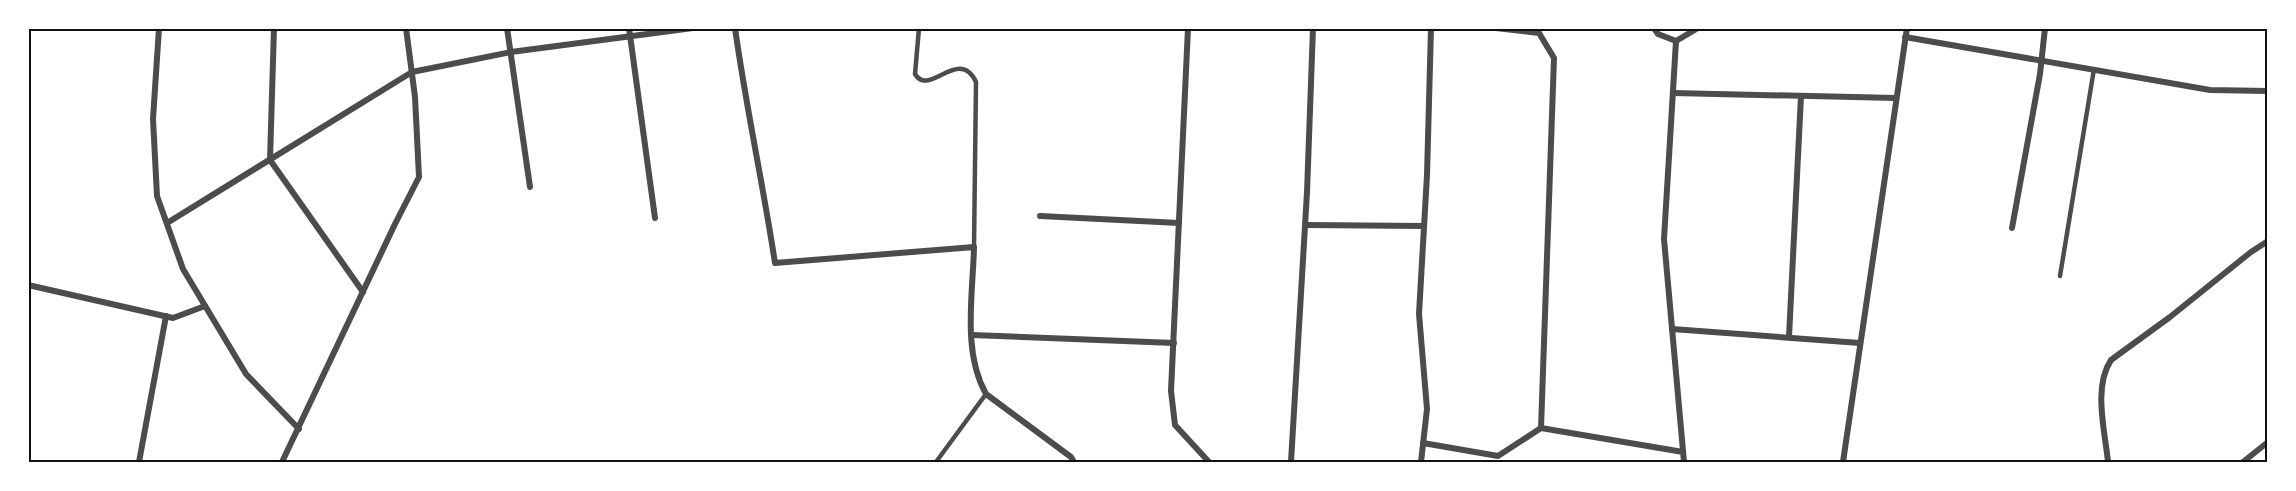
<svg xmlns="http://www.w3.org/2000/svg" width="2296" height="491" viewBox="0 0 2296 491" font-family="Inter,sans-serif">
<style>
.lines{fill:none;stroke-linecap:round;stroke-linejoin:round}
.service{stroke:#4c4c4c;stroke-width:4.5}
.minor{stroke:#4c4c4c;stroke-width:6}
.neatline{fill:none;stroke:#111;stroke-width:2}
</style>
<rect width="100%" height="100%" fill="#fff"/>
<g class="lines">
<g class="service">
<path d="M919,28L915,74C929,98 959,46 976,82L974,247"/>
<polyline points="2060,276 2094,69"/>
<polyline points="936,462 986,394"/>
</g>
<g class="minor">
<polyline points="159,28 153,119 157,196 183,269 246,374 299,429"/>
<polyline points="274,28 270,160 363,292"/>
<polyline points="507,28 530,187"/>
<polyline points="629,28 655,218"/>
<path d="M735,28C746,107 763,184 775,263L974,247C973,294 962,351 986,394L1071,457L1074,462"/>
<polyline points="1188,28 1171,391 1175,425 1209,462"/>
<polyline points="1496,28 1539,33 1554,58 1541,428"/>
<polyline points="1654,28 1658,34 1676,41 1664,239 1684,462"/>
<polyline points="1905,37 2210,90 2268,91"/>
<polyline points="1676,41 1698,28"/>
<polyline points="1673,93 1896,98"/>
<polyline points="1040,216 1179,223"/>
<polyline points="167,223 412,72 511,52 693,28"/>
<polyline points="1305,225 1424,226"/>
<polyline points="2012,228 2040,74 2045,28"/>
<polyline points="28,285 173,318 205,306"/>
<polyline points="1672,329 1860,343"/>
<polyline points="972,335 1174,343"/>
<polyline points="1789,337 1801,96"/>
<polyline points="1423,443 1498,456 1541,428 1683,452"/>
<polyline points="139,462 166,316"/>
<polyline points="282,462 395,224 419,177 415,97 406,28"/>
<polyline points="1291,462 1307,192 1313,28"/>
<polyline points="1421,462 1427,409 1419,314 1427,175 1431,28"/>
<polyline points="1843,462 1907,28"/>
<path d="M2108,462C2105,431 2093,387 2111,360L2170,317L2251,252L2268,241"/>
<polyline points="2243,462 2268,442"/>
</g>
</g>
<rect width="2296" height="491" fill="none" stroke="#ffffff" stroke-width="60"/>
<rect x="30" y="30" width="2236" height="431" class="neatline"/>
</svg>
